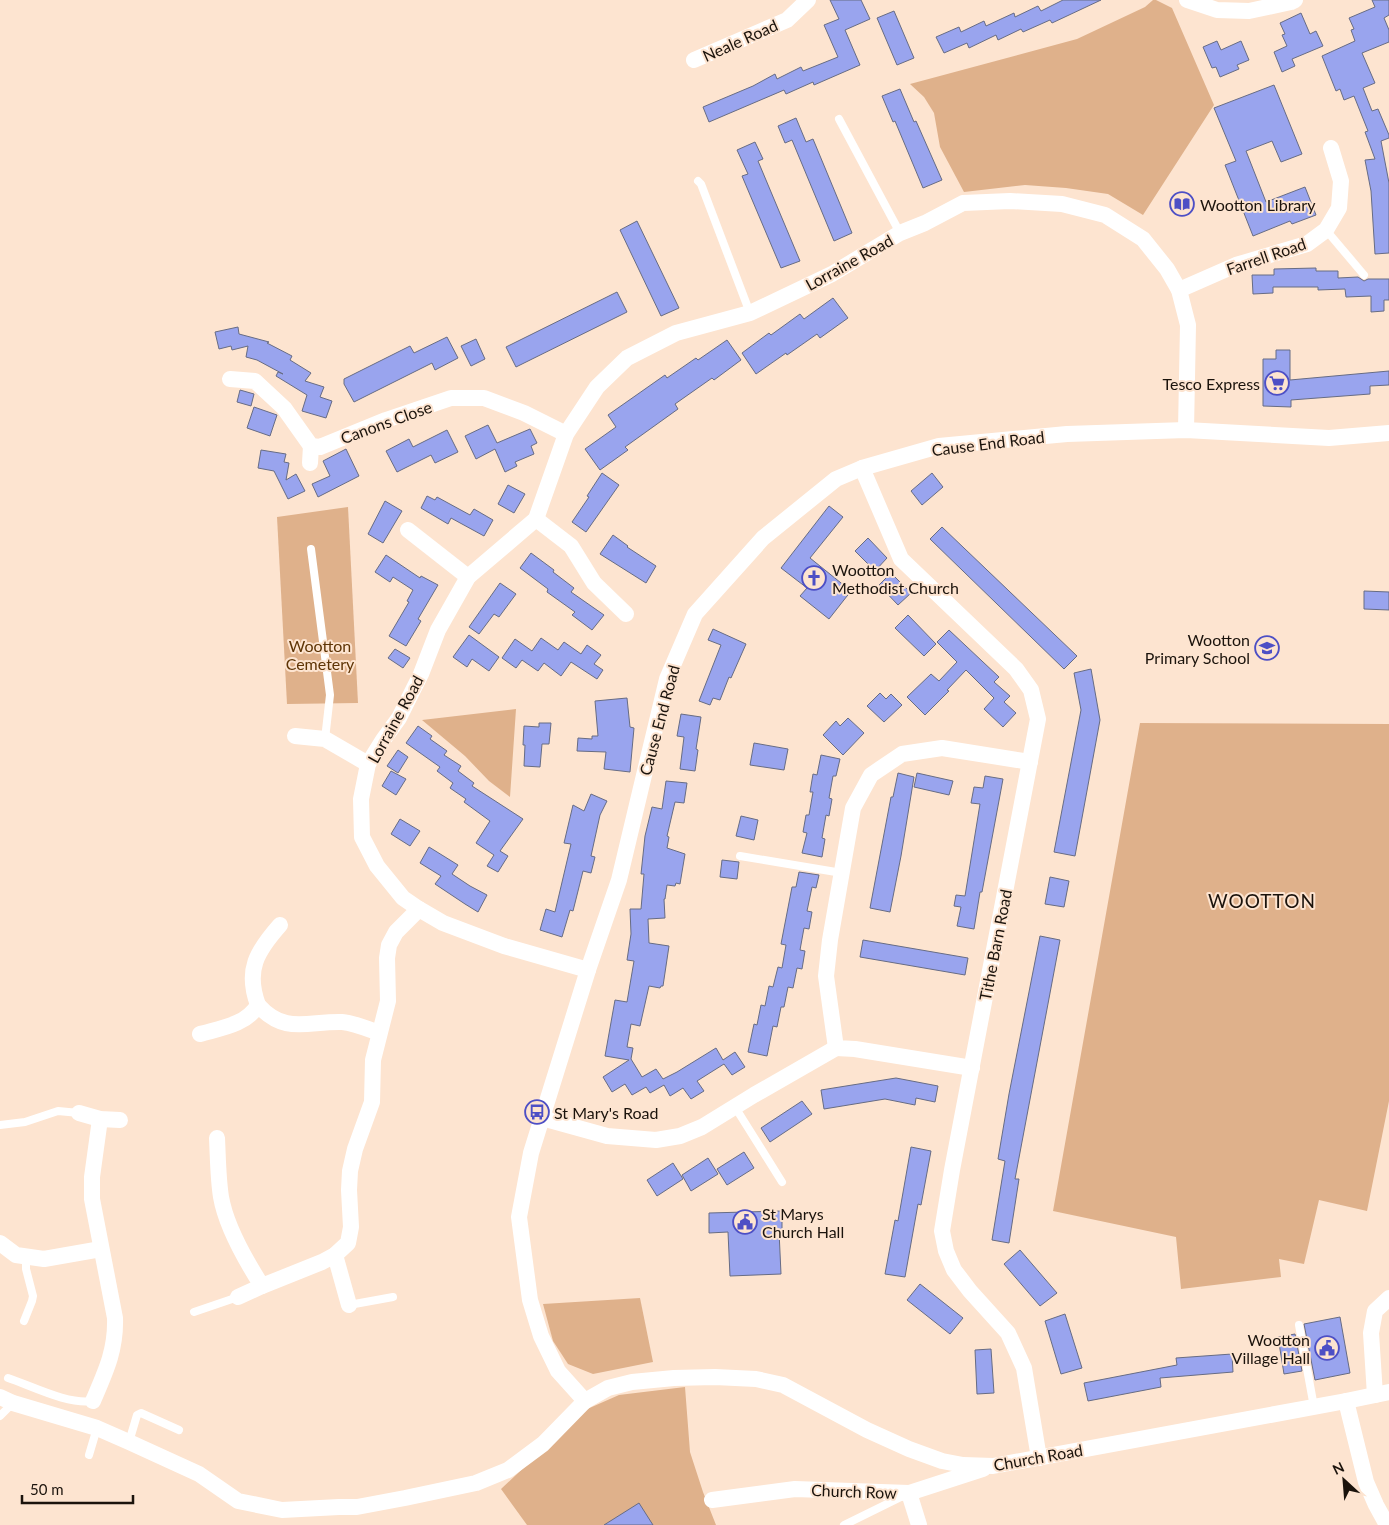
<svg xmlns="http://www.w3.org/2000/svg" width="1389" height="1525" viewBox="0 0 1389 1525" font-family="Lato,sans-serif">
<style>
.green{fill:#dfb18b}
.building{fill:#99a4ee;stroke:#676c84}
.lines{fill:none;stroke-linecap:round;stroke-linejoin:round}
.service{stroke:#fff;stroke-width:8}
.minor{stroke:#fff;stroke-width:16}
.labels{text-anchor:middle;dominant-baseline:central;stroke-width:4;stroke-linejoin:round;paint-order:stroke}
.street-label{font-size:16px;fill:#1b130c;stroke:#fde4d0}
.poi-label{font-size:16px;fill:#1b130c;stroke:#fde4d0;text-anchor:start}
.park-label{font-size:16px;fill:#5e3405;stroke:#fde4d0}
.quarter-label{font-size:19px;letter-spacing:1px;fill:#1b130c;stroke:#fde4d0}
</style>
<rect width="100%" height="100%" fill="#fde4d0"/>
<g class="green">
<polygon points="1153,0 1156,0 1172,8 1214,105 1143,215 1108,194 1066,188 1025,185 964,192 940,147 934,113 924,97 910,84 1077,39 1145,7"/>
<polygon points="348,507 358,703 287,704 277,517"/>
<polygon points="516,709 510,797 489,781 465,756 422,720"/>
<polygon points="1140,723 1389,724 1389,1101 1367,1211 1319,1200 1304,1264 1279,1259 1281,1277 1181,1289 1176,1237 1053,1211"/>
<polygon points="640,1298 653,1362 593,1374 568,1364 553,1341 543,1304"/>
<polygon points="685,1387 690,1452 703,1492 716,1525 527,1525 501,1489 585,1410 619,1395"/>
</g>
<g class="building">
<polygon points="830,0 861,0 870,19 845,30 860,65 814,85 813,82 786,94 784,90 709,122 703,107 753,86 775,74 777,79 801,67 803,71 838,57 824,25 839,19"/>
<polygon points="1063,0 1101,0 1052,23 1050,20 1023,32 1021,29 998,40 996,35 969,48 967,43 944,53 936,37 959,27 961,32 984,21 986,26 1014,13 1015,17 1038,6 1041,11"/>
<polygon points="1372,0 1389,0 1389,15 1384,18 1389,30 1389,42 1362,53 1375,83 1363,88 1372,111 1378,109 1389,135 1389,138 1381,141 1389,183 1389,253 1375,254 1371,191 1365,160 1375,159 1365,132 1368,131 1354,96 1344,100 1340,89 1336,91 1322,56 1355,41 1351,30 1354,29 1349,18 1375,7"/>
<polygon points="894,11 914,58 897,65 877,18"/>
<polygon points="1301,13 1310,34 1316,31 1323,46 1292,59 1295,66 1282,72 1274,52 1287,46 1282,35 1285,34 1280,23"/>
<polygon points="1217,41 1221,50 1241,41 1249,60 1237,65 1239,69 1220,77 1216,67 1212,68 1203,47"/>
<polygon points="1274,85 1302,154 1281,162 1272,141 1246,151 1266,202 1305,187 1316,215 1292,224 1290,221 1253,236 1225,165 1236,161 1214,108"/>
<polygon points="900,89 914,122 916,121 942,180 923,188 895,121 893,122 882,96"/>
<polygon points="796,118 806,142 813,139 852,233 834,241 792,140 785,143 778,126"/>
<polygon points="755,142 763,159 758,161 800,261 781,268 742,176 748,174 737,150"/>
<polygon points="637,221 679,308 661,316 620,230"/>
<polygon points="1316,268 1316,271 1338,271 1338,278 1358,277 1364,281 1368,279 1389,279 1389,300 1384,300 1384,311 1371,312 1371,296 1346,297 1345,289 1318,290 1318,287 1273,287 1273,293 1253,294 1252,275 1274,275 1274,269"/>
<polygon points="617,292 627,312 516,367 506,347"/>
<polygon points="833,298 848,318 820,338 817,334 787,355 786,353 756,374 742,353 769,333 771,335 800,314 804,319"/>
<polygon points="238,327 239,334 269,342 267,343 292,356 290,360 311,373 305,381 324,387 320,397 332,401 326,418 302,411 307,395 276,376 278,372 283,374 257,360 246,357 248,346 232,350 231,346 219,349 215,332"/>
<polygon points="447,337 458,358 435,370 432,363 354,402 344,384 344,379 410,346 414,353"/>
<polygon points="476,339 485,359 471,366 461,346"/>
<polygon points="727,340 741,360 714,380 712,378 675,404 678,409 625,447 628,450 600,470 585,449 616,427 608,415 665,375 667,378 696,358 698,360"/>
<polygon points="1276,350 1290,350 1290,380 1389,371 1389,385 1370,386 1370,394 1291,400 1291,407 1263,406 1263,359 1276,359"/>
<polygon points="240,390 254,394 251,406 237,402"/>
<polygon points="254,407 277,415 270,436 247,428"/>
<polygon points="488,425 497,443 530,429 537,443 531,446 534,454 515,462 517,466 505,472 495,449 476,459 465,436"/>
<polygon points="447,430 458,452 435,463 431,455 397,472 386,451 409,439 413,447"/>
<polygon points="346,449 359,476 318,497 312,484 330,476 323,461"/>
<polygon points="261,450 286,454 284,462 289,463 286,480 296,474 305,491 288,499 274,471 258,468"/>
<polygon points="602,473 619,485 586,532 572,522 589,497 587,496"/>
<polygon points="932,473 943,487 922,505 911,491"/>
<polygon points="508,485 525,494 514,513 498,504"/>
<polygon points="427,496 435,500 437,497 470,515 474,509 493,520 484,536 451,518 448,524 421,508"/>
<polygon points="385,501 402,511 383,543 368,534"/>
<polygon points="829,506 843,517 810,558 851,591 829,619 800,596 807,588 781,568"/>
<polygon points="942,527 1077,656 1064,669 930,539"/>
<polygon points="613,535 628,546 627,547 656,566 646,583 600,554"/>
<polygon points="868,538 887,558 875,571 855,551"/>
<polygon points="531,553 554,570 553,572 574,588 571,592 604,615 592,630 572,615 575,612 547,592 548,589 520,568"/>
<polygon points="386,555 420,578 421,576 438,585 418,619 421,621 406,646 389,636 409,602 407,601 413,590 393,577 390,582 375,572"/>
<polygon points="891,573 911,593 898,605 879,585"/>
<polygon points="500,583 516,594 499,617 494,614 479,634 469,627"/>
<polygon points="1364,591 1389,592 1389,610 1364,609"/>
<polygon points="908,615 936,644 924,656 895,628"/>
<polygon points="713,629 746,644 731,678 729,677 720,700 713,698 710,705 699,701 721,645 708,640"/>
<polygon points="949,630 999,677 994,682 1010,696 1004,702 1016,713 1003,727 984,709 994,698 966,670 947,690 949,691 925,715 907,697 931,674 939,681 957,662 937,642"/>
<polygon points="469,635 499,657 489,671 472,659 467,667 453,657"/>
<polygon points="541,638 558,650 564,642 581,654 587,645 601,655 594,664 603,670 597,679 571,662 561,676 544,663 538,671 522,660 516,668 502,658 515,639 532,651"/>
<polygon points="395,649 410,658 403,668 388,658"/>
<polygon points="1091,669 1100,720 1075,856 1054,852 1081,710 1074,673"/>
<polygon points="880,693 886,699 891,694 902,705 884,722 867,706"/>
<polygon points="627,698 630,727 634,728 630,772 604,769 606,752 577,751 578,738 592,739 592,736 598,736 595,701"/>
<polygon points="681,714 701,717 696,749 698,750 695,771 680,769 684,737 677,736"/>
<polygon points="848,718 864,733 843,755 823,735 836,721 840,726"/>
<polygon points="539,723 551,723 549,744 542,744 540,767 524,766 525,745 523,745 524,726 539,727"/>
<polygon points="418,726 432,736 430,739 447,751 444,755 461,766 458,771 474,783 472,786 523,819 500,851 508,856 498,872 487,866 494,855 476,843 490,821 464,802 466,799 450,788 453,783 437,771 440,767 406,743"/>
<polygon points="754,743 788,749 784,770 750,765"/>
<polygon points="398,750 408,757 398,773 387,766"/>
<polygon points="821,755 840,759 836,776 833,776 829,798 832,799 829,816 826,815 822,838 825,839 822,857 802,853 807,833 803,832 806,815 809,815 813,792 810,792 813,774 817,775"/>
<polygon points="391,771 406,779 396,795 382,786"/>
<polygon points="898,773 914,777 901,856 890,912 870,908 891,797 893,797"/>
<polygon points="917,773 953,781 949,795 914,787"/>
<polygon points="985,776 1003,779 982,892 980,892 974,929 957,926 961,907 954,906 956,895 965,896 980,804 971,803 974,787 983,788"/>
<polygon points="666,781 687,783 684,803 675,802 667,836 669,837 667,848 685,854 680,884 676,883 675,886 667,885 665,899 664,899 665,918 648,919 649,943 669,946 663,986 661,986 660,988 649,986 640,1026 631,1024 627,1047 633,1048 631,1059 642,1077 656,1069 663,1079 677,1072 716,1048 723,1060 735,1052 745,1067 732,1075 724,1064 697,1081 704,1091 691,1099 683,1088 670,1096 664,1085 650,1093 646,1087 632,1095 625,1084 612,1092 603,1077 629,1060 605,1056 615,1000 627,1002 634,961 627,960 631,934 630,909 641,909 644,874 641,874 645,836 652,807 662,809"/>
<polygon points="591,794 607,801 600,815 591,856 595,857 591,873 583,871 573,911 570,910 562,937 540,930 546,909 555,912 571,844 564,843 573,805 584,811"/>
<polygon points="741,816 758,820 754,840 736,836"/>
<polygon points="400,819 420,831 410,846 391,834"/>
<polygon points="429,847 458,865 452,874 470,886 487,895 478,912 465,904 435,884 441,876 420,863"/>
<polygon points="722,860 739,862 737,879 720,877"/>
<polygon points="799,872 819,875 816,888 812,887 807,911 812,912 809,929 804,928 800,950 805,951 802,969 797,968 793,988 788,987 784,1007 781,1007 777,1027 773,1026 767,1056 748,1052 754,1024 757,1025 761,1005 765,1006 769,986 773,987 778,967 782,968 786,945 781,944 792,887 796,887"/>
<polygon points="1050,877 1069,881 1064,907 1045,904"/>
<polygon points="1040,936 1060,940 1015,1179 1019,1179 1009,1243 992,1240 1005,1161 998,1159 1009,1094"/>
<polygon points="863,940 968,958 965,975 860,957"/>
<polygon points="896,1078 938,1086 935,1102 916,1098 915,1105 885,1099 824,1109 821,1090"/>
<polygon points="802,1101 812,1114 770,1142 761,1128"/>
<polygon points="911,1147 931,1151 921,1205 918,1204 905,1277 885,1274 895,1220 898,1221"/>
<polygon points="744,1152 754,1168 727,1185 717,1169"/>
<polygon points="708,1158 718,1174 691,1191 682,1175"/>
<polygon points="673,1163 683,1179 657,1196 647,1180"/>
<polygon points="782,1211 782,1231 779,1231 781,1274 730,1276 728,1232 709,1233 709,1213"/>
<polygon points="1020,1250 1057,1293 1040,1306 1004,1264"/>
<polygon points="920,1284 963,1318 950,1334 907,1300"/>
<polygon points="1065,1314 1082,1368 1061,1374 1045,1321"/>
<polygon points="1340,1317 1350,1373 1315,1380 1304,1324"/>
<polygon points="1295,1334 1302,1371 1284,1374 1278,1337"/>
<polygon points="991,1349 994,1393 977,1394 975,1350"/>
<polygon points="1232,1354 1233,1372 1160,1378 1161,1387 1088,1401 1084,1383 1177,1365 1176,1358"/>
<polygon points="639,1503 653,1525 604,1525"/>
</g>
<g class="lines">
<g class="service">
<polyline points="839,119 900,233"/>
<polyline points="698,181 701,184 750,313"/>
<polyline points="1326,230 1364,275"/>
<polyline points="311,549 330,695 325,739"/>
<polyline points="740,856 842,873"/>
<polyline points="735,1107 782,1182"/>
<polyline points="0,1125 25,1122 58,1111 79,1113"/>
<polyline points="349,1305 393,1297"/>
<polyline points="194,1312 238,1297"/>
<polyline points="24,1321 32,1301 33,1296 26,1269 26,1258"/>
<polyline points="1299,1325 1314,1407"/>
<path d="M8,1378C32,1386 68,1405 93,1401"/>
<polyline points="0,1416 13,1403"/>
<polyline points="129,1442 137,1415 141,1413 179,1430"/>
<polyline points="89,1455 97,1428"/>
<polyline points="844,1525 903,1496"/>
</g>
<g class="minor">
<polyline points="1187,0 1217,10 1249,11 1291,2 1295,0"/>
<polyline points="694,60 787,20 808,0"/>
<polyline points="1179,290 1236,265 1307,244 1326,230 1339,208 1341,181 1331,148"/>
<polyline points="230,379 255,381 284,408 311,446 320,447 386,420 451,398 484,398 524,413 566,434"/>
<polyline points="310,463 311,446"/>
<polyline points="862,468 901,559 1016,669 1031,690 1038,719 952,1170 942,1231 946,1251 954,1270 970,1291 1008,1333 1024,1368 1039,1458"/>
<polyline points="536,519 571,546 594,583 626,614"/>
<polyline points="408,530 468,577"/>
<polyline points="295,736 325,739 368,764"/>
<polyline points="588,970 504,946 443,923 419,909 403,898 377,866 362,837 361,799 368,764 383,740 399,718 421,674 438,630 468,577 536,519 566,434 597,387 627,358 676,333 750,313 832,274 900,233 925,223 963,203 1010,201 1062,204 1105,215 1143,239 1167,269 1179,290 1188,325 1186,430"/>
<path d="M258,1005C245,970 257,951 280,925"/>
<path d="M200,1034C221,1028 246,1025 258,1005C285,1035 307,1021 342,1022C354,1023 368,1029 379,1033"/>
<polyline points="972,1068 855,1049 836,1048 826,976 830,940 853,808 871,775 902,754 942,748 1030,762"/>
<polyline points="79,1113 100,1119 120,1120"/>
<polyline points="542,1118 607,1136 656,1140 680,1136 702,1127 754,1095 836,1048"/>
<path d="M217,1138C218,1158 218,1178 221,1197C226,1226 246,1261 262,1286L322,1262L335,1255L348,1243L351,1227L349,1190L350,1171L355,1149L372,1102L373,1060L388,1001L387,958L389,945L396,932L419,909"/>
<polyline points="0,1243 16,1255 44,1259 101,1249"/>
<polyline points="335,1255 349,1305"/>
<polyline points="238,1297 262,1286"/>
<polyline points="1375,1395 1371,1333 1375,1311 1389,1298"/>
<polyline points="0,1397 13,1403 97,1428 129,1442 199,1474 238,1501 282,1510 339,1507 357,1507 405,1498 476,1483 508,1470 543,1444 585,1401 608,1388 632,1382 674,1378 715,1377 756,1379 783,1385 867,1430 909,1449 942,1461 963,1465 993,1466 1346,1401 1389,1392"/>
<path d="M93,1401C106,1371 116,1350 115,1318L92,1199V1177L100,1119"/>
<polyline points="585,1401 558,1371 541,1336 530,1300 519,1217 531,1153 588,970 619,880 667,679 695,614 763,538 836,479 862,468 939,446 1067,434 1186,430 1329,438 1389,433"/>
<polyline points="1346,1401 1366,1482 1376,1505 1387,1525"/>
<polyline points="909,1493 919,1525"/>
<polyline points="712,1500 795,1489 909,1493 983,1469"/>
</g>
</g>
<defs>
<g id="library-ring" transform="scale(1.25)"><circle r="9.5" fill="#fde4d0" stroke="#4d4fc5" stroke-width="1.5"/><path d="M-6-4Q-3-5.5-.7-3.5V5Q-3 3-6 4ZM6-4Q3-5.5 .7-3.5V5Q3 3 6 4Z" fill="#4d4fc5"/></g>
<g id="supermarket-ring" transform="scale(1.25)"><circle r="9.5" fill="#fde4d0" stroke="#4d4fc5" stroke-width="1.5"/><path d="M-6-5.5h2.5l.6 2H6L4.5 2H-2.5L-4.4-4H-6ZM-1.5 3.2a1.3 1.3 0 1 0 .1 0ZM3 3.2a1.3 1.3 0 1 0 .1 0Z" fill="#4d4fc5"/></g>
<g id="church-ring" transform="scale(1.25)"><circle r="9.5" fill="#fde4d0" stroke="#4d4fc5" stroke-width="1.5"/><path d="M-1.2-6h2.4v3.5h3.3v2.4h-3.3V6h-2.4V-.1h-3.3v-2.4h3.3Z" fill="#4d4fc5"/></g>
<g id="school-ring" transform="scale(1.25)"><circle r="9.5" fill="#fde4d0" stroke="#4d4fc5" stroke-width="1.5"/><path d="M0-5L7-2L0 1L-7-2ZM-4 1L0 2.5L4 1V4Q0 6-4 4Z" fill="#4d4fc5"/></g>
<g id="bus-ring" transform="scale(1.25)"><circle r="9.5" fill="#fde4d0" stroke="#4d4fc5" stroke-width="1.5"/><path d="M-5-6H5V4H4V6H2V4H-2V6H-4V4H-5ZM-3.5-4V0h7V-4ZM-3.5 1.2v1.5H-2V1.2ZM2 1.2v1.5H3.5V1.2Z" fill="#4d4fc5"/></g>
<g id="civic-ring" transform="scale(1.25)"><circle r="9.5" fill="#fde4d0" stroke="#4d4fc5" stroke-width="1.5"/><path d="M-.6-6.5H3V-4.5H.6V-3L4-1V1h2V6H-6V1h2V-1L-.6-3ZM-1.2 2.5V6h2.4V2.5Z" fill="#4d4fc5"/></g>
</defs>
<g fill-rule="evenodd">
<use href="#library-ring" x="1182" y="204"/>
<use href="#supermarket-ring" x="1277" y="383"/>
<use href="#church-ring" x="814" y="578"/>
<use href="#school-ring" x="1267" y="648"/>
<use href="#bus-ring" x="537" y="1112"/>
<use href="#civic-ring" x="745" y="1222"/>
<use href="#civic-ring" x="1327" y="1348"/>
</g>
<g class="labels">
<g class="street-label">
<text transform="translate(740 40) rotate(-24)">Neale Road</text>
<text transform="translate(1266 256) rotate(-19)">Farrell Road</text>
<text transform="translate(849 262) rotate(-29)">Lorraine Road</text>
<text transform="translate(386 422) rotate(-20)">Canons Close</text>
<text transform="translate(988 443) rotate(-7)">Cause End Road</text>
<text transform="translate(395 719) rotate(-61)">Lorraine Road</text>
<text transform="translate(659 720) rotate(-75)">Cause End Road</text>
<text transform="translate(995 945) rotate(-79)">Tithe Barn Road</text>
<text transform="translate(1038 1457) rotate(-10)">Church Road</text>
<text transform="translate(854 1491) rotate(2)">Church Row</text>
</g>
<g class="poi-label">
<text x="1200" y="204">Wootton Library</text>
<text x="1260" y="383" text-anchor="end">Tesco Express</text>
<text x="832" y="569">Wootton<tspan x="832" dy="18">Methodist Church</tspan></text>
<text x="1250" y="639" text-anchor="end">Wootton<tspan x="1250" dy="18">Primary School</tspan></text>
<text x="554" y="1112">St Mary's Road</text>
<text x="762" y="1213">St Marys<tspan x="762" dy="18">Church Hall</tspan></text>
<text x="1310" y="1339" text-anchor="end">Wootton<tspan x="1310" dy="18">Village Hall</tspan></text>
</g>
<g class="park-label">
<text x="320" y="645">Wootton<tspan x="320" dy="18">Cemetery</tspan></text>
</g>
<g class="quarter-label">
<text x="1262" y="900">WOOTTON</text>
</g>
</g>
<g transform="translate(1344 1480) rotate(334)" stroke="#fde4d0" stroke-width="4" paint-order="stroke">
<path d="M0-4L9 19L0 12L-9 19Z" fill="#1b130c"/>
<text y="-8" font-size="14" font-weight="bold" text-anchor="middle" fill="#1b130c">N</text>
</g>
<path d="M22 1495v8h111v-8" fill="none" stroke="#1b130c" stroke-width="2.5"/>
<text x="30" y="1495" font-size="15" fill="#1b130c" stroke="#fde4d0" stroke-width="4" paint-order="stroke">50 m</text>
</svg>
